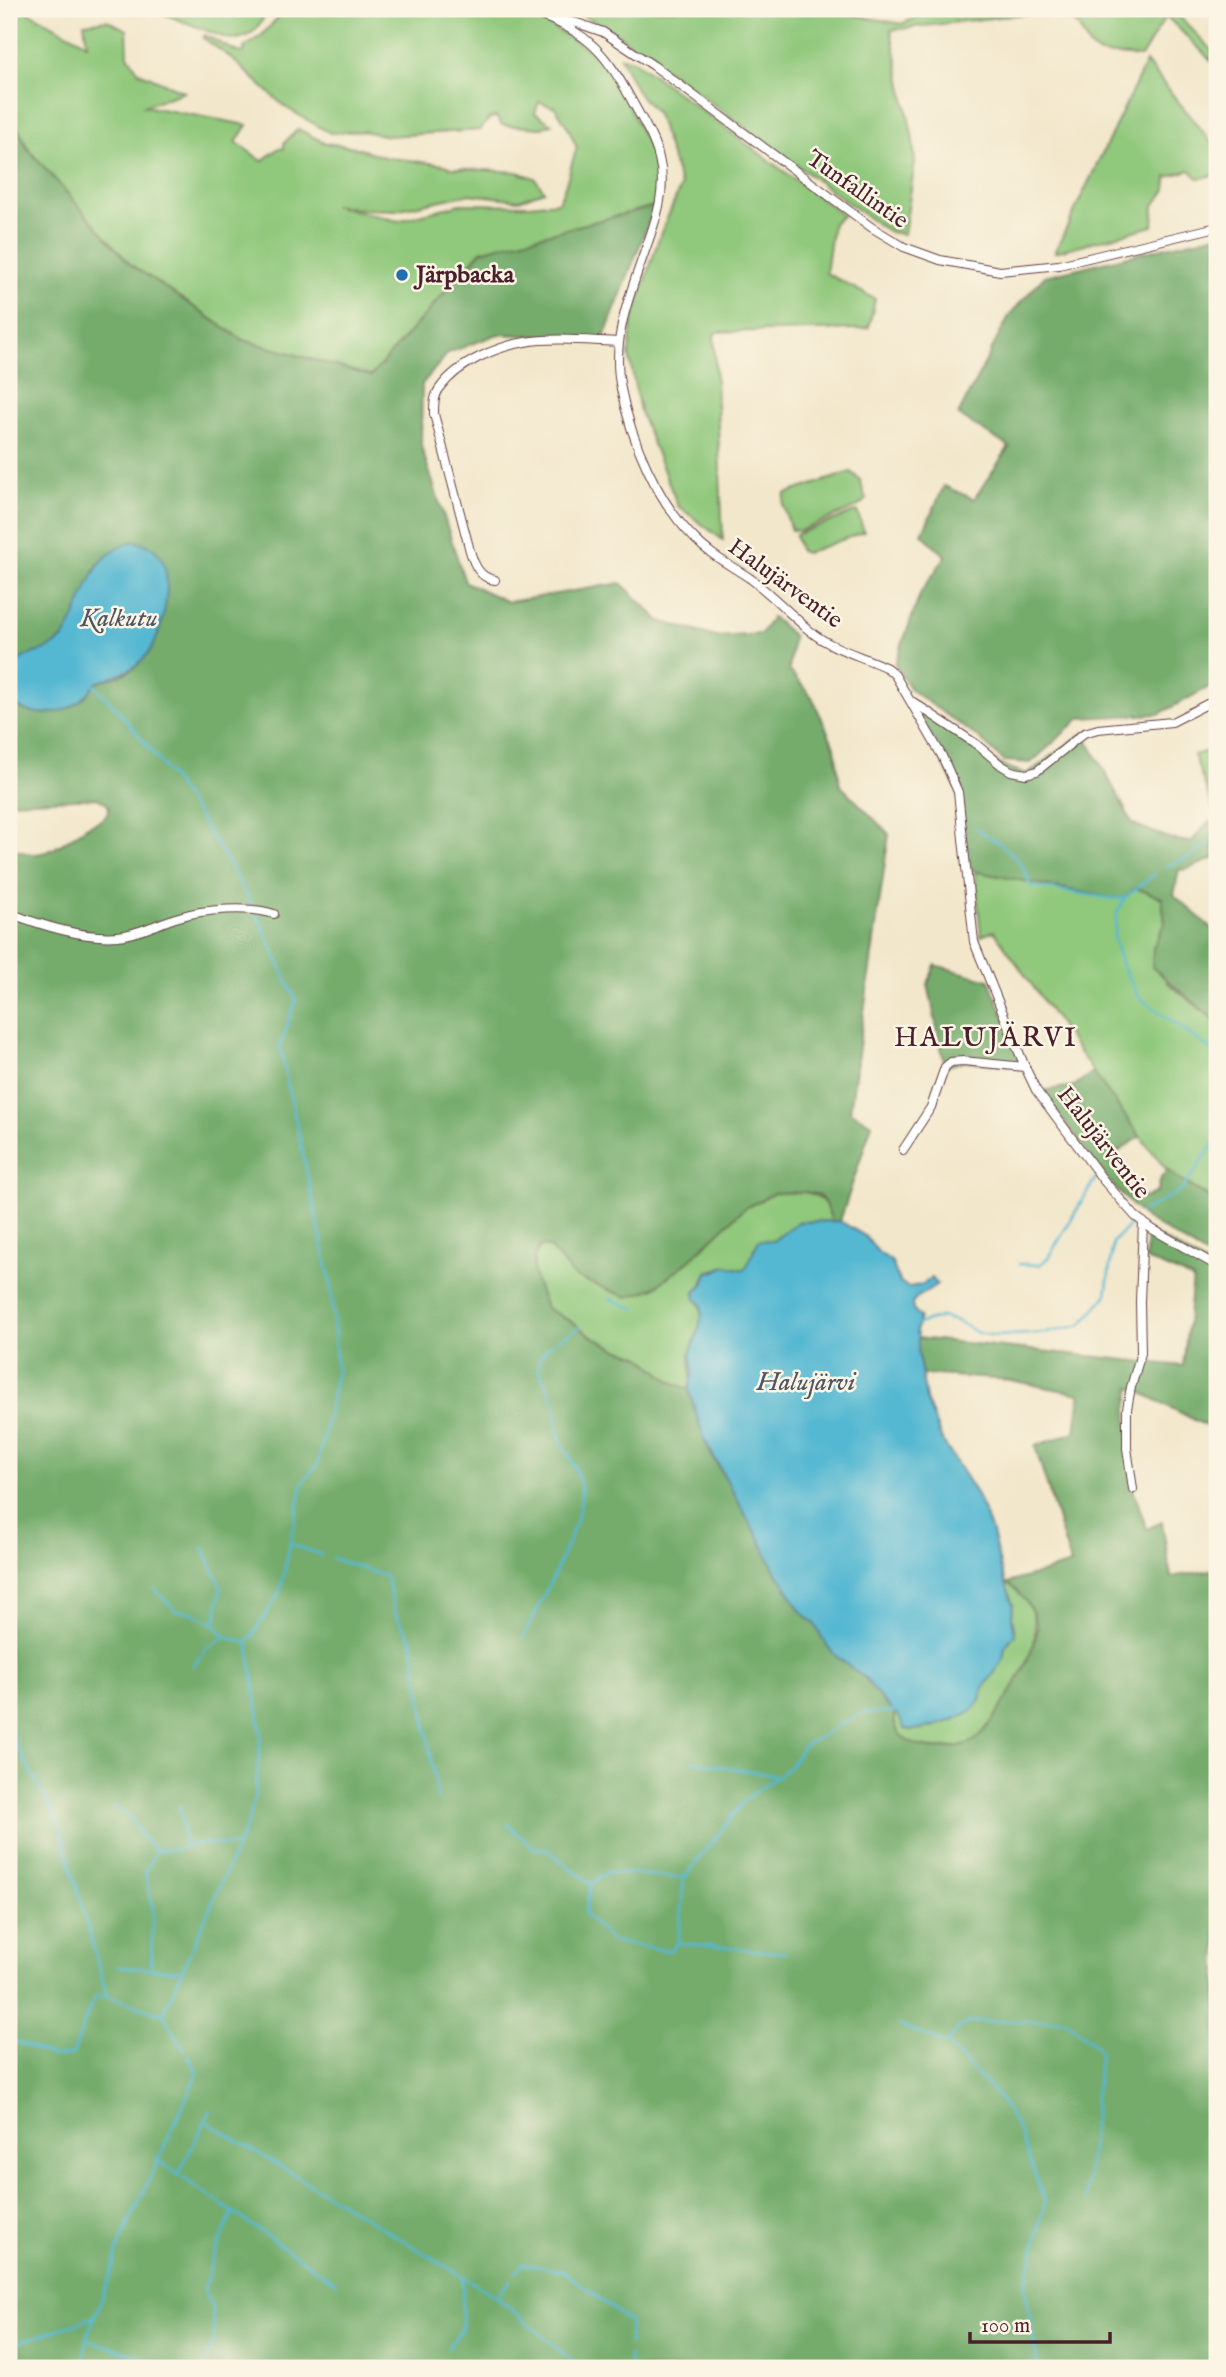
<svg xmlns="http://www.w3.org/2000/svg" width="1226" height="2377" viewBox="0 0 1226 2377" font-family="'IM FELL English',serif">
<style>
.green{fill:#90c87c;stroke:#6d7454;stroke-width:2}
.forest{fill:#74ac6c;stroke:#5f664c;stroke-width:2}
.water{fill:#54b8d2;stroke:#4f6c7e;stroke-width:2}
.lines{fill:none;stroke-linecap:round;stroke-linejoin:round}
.stream{stroke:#54b8d2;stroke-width:2.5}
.minor-casing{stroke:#633d43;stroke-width:10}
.minor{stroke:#fff;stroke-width:8}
.poi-dot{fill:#1f6fb2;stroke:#fcf5e5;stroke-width:2.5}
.labels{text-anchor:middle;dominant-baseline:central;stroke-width:5;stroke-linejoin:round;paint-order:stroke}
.street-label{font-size:24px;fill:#4a1f2b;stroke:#fcf5e5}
.poi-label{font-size:24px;font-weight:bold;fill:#4a1f2b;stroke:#fcf5e5;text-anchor:start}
.water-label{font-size:26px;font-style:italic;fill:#4e5565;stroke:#fcf5e5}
.quarter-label{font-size:28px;letter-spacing:2px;fill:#4a1f2b;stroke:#fcf5e5}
</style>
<rect width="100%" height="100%" fill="#fcf5e5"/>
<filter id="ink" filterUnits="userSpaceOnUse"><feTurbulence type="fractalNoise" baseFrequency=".0143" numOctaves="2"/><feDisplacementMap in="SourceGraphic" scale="14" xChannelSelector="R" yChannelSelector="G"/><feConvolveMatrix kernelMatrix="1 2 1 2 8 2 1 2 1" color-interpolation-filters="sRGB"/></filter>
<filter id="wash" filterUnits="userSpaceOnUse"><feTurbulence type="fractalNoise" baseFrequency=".00686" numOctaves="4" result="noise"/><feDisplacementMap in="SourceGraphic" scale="28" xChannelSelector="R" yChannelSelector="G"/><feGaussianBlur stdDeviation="1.57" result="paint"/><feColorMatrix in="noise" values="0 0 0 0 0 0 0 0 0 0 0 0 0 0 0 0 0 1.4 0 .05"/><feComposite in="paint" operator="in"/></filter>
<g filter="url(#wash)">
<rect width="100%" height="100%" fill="#f2e7cb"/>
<g class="green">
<path d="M9,9H23L87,44L84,23L107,20L127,30L128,55L139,72L184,92L144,106L247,125L236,142L262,161L279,148L284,149V143L298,129L325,143L354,147L384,157L445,165L452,168L517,172L535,178L544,191L519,200L470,194L395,210L361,209L333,205L398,221L460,204L529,205L558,202C566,190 571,163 577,148L569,129L555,107L539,102L535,113L552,124L541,128L502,125L496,117L490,118L480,130L389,136L362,131L330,133L285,107L230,57L203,38L205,35L237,52L244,53V48L262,35L282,13V9H508L551,26L601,58L624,96L651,153L656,170L655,206L481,251L371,376L243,340L130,264L28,149L9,110Z"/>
<path d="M151,9H267L268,10C258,29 249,42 226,38Z"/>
<polygon points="546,9 820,9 902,24 934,9 1172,9 1217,55 1217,66 1166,16 1141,57 1100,54 1090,47 1078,26 1066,16 1050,11 891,30 913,140 915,162 904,234 890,232 877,224 609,28 579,14"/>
<polygon points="620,57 633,60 843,215 833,223 826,273 875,299 869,327 862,329 716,332 714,336 723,540 678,506 640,412 629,355 632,323 660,235 681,186 657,114 638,93"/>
<polygon points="1146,62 1217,149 1217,174 1199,179 1190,170 1167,177 1166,190 1154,205 1153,226 1055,252"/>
<polygon points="851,472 860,480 866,500 857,507 800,531 791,530 783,505 785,494"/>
<polygon points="857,511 864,532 806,553 800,551 795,535"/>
<polygon points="1217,748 1217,818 1216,818 1194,755"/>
<polygon points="975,871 1116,899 1125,897 1136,888 1162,898 1165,923 1153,948 1168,983 1217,1022 1217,1201 1170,1174 1129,1123 994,931 981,936"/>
<path d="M806,1192C824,1197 826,1204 832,1221L798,1222L773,1241L754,1248L752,1259L744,1270L726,1266L707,1272L696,1299C710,1313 695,1335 691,1351C688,1363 694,1374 689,1390L670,1381L640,1356L617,1349L589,1335L574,1323L546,1308C538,1287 526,1266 540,1246L549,1247L575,1277L627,1297L654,1288L685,1264L743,1209L774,1193Z"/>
<path d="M1007,1583C1035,1601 1039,1623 1032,1654C1018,1677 996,1726 975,1740C965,1746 950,1748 938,1748C929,1748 920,1747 911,1743C899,1738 893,1726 894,1712L911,1730L933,1727L973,1708L979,1701L981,1693L995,1670L1002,1663L1005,1647L1015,1634L1012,1617L1013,1605L1007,1590Z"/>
</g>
<g class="forest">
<path d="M9,110L28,149L130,264L243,340L371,376L481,251L655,206L603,340L498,334L448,353L422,384L421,446L465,582L508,602L621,583L660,621L717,637L761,634L772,617L793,636L789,670L812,697L835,748L840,785L889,834L850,1111L872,1124L840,1221H832L826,1205L819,1195L806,1192L774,1193L743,1209L685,1264L654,1288L627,1297L575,1277L549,1247L540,1246C526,1266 538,1287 546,1308L574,1323L589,1335L617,1349L640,1356L670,1381L689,1390L704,1439L711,1454L759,1537L774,1569L784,1583L799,1609L814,1623L837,1657L866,1679L882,1701L894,1712C890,1752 948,1755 973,1741C992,1730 1040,1648 1037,1626C1034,1608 1020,1592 1007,1583L1071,1564L1035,1446L1075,1432L1080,1394L1009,1380L922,1374L918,1354V1338L1183,1366L1193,1279L1146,1259L1147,1230L1217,1271V1500L1210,1428L1131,1387L1127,1409L1133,1489L1147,1529L1162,1522L1171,1577L1217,1569V2368H9V845C40,867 61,844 86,827C97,821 107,821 109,807L105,802L97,798L9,802V700C34,724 79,714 94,684C105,679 120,677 130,671C162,651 177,578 153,549L98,564C89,583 76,624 62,639C47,655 18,652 9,674Z"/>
<polygon points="1217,235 1217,683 1159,714 1080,718 1031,763 1004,761 979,738 911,690 895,664 921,592 946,556 922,534 944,486 974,499 1009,447 958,415 1010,314 1045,276"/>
<polygon points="910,700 1001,765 1026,774 1084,733 1133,824 1171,839 1191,842 1208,822 1217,821 1217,844 1213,845 1215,858 1185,870 1179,869 1174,895 1217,933 1217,1022 1152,967 1153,948 1165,923 1162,898 1136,888 1125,898 1116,899 967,870 958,792"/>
<polygon points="935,965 989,980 1025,1067 963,1061 945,1067 928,984"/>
<polygon points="1093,1072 1140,1136 1114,1155 1120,1177 1131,1194 1145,1198 1157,1192 1161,1178 1167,1170 1184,1183 1217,1201 1217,1262 1145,1218 1114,1187 1041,1091 1074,1086"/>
</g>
<g class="water">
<path d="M134,541C146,544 155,547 161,558C174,582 163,637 146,656C129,675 115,674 94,684C79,714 34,724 9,700C9,691 6,676 11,668C23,651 50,653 63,638C69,631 72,622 76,614C91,580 95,553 134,541Z"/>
<path d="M840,1221L865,1236L878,1252L891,1261L900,1282L908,1287L921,1285L932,1278L937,1284L915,1299L912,1304L913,1309L920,1317L916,1332L918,1338V1354L926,1399L942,1440L977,1495L991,1529L1001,1569L1013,1605L1012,1617L1015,1635C1012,1638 1007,1643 1005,1648C1003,1653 1005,1659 1001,1664C995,1673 988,1680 983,1690C981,1694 981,1698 979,1701C971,1718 922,1733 905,1729L898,1716L882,1701L866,1679L837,1657L827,1646L814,1623L799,1609L784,1583L774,1569L759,1537L752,1527L704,1439L689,1390L693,1370L690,1354L699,1330L702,1312L701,1304L696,1299L695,1292L703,1285L707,1272L715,1271L726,1266L744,1270C752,1260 753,1250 759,1240L773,1241L798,1222Z"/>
</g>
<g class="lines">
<g class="stream">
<path d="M93,684C153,744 211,830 252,905"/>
<path d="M975,828C998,841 1026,859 1030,886L1116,899L1125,898"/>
<polyline points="1166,866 1186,859 1217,840"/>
<polyline points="1155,874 1125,898 1117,913 1114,938 1121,963 1139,997 1217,1054"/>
<polyline points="1142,1212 1182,1190 1217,1139"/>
<polyline points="1019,1264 1039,1265 1048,1258 1097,1176"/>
<polyline points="610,1299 636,1309"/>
<polyline points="918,1324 941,1317 957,1321 978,1333 996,1336 1046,1333 1081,1325 1106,1296 1113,1242 1132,1223"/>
<polyline points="558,1340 580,1327"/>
<polyline points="290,1544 322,1555"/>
<polyline points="203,1548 221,1587 215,1625"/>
<polyline points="332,1558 387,1577 394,1612 412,1641 438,1799"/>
<polyline points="155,1589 176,1611 191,1612 215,1625 226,1637 248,1643"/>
<path d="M523,1639C538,1606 585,1521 581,1489C579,1467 563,1450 557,1430C555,1421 558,1411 555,1403C547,1378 523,1366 553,1343"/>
<polyline points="193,1666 207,1648 226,1637"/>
<polyline points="9,1715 15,1743 59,1823 107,1996"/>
<polyline points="834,1728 862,1713 894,1712"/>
<polyline points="691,1761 778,1776"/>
<polyline points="114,1806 133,1821 140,1835 156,1850 174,1850 199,1843 238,1846"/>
<polyline points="180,1806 185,1847"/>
<polyline points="507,1824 534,1849 545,1848 591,1884"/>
<polyline points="684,1878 608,1872 591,1884 585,1914 611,1941 669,1951 678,1943 684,1878 745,1800 791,1766 802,1747 829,1732"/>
<polyline points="678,1943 785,1953"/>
<polyline points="118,1967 182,1971"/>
<polyline points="151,1969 153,1910 145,1874 156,1850"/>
<polyline points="899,2025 947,2044 998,2096 1018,2129 1045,2202 1025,2288 1038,2368"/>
<polyline points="9,2039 54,2057 73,2055 89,2009 96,1996 107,1996 162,2014"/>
<polyline points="947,2044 959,2027 970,2022 1066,2020 1100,2050 1086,2200"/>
<polyline points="184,2050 163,2014 249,1820 255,1796 261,1734 248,1643 280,1592 303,1482 318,1463 337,1372 331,1285 280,1047 296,1001 257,914"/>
<polyline points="205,2121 497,2297 581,2368"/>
<polyline points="157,2160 336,2283"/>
<polyline points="178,2175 211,2110"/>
<polyline points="516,2273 523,2264 563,2271 630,2322 629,2344"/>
<polyline points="497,2297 510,2281"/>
<polyline points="86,2339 174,2368"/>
<polyline points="9,2346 94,2317"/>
<polyline points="449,2348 462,2329 463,2276"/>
<polyline points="83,2368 86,2339 110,2277 119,2245 198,2073 187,2055"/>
<polyline points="203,2368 214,2340 212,2308 204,2288 213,2258 233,2212"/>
<polyline points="629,2368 629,2355"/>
</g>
</g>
</g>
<g filter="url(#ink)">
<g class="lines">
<g class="minor-casing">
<g id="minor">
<path d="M523,9C583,30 601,44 632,101C642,119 654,138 659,158C667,188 657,217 647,245C631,292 610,339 621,389C631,440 657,502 695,539C711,556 732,566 751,579C772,595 790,614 810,631C831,649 863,656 887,668L895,675L942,756L958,792L974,942L1025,1067L1036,1090L1104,1181L1135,1216L1152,1229L1217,1266"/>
<polyline points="560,20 577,23 603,32 654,66 871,227 904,247 940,260 1000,271 1059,265 1217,227"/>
<path d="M495,580C479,578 474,564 470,551L434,414C434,405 434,395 440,388C458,363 496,347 525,342C552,337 591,341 618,342"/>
<polyline points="913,702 976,744 1001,765 1011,771 1026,774 1037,771 1084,733 1098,729 1172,722 1217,699"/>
<path d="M9,913C41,925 83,939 118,936C140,934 158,923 179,917C203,909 251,906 274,914"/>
<polyline points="903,1150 931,1107 945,1067 951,1062 963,1061 1025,1067"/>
<polyline points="1133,1489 1127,1448 1127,1409 1131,1387 1141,1353 1140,1302 1143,1222"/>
</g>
</g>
<use href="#minor" class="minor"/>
</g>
</g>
<circle class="poi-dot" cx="402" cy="275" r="7"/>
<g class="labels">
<g class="street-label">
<text transform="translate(857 190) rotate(35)">Tunfallintie</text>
<text transform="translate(785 584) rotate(36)">Halujärventie</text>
<text transform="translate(1103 1143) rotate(52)">Halujärventie</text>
</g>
<g class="poi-label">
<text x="416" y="275">Järpbacka</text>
</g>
<g class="water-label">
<text x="119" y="618">Kalkutu</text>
<text x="806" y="1382">Halujärvi</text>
</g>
<g class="quarter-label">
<text x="986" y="1038">HALUJÄRVI</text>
</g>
</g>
<rect width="1226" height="2377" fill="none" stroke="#fcf5e5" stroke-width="35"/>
<path d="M970 2332v10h140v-10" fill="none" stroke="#4a1f2b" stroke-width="3.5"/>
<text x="981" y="2332" font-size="21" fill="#4a1f2b" stroke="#fcf5e5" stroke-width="5" paint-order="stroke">100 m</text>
</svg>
